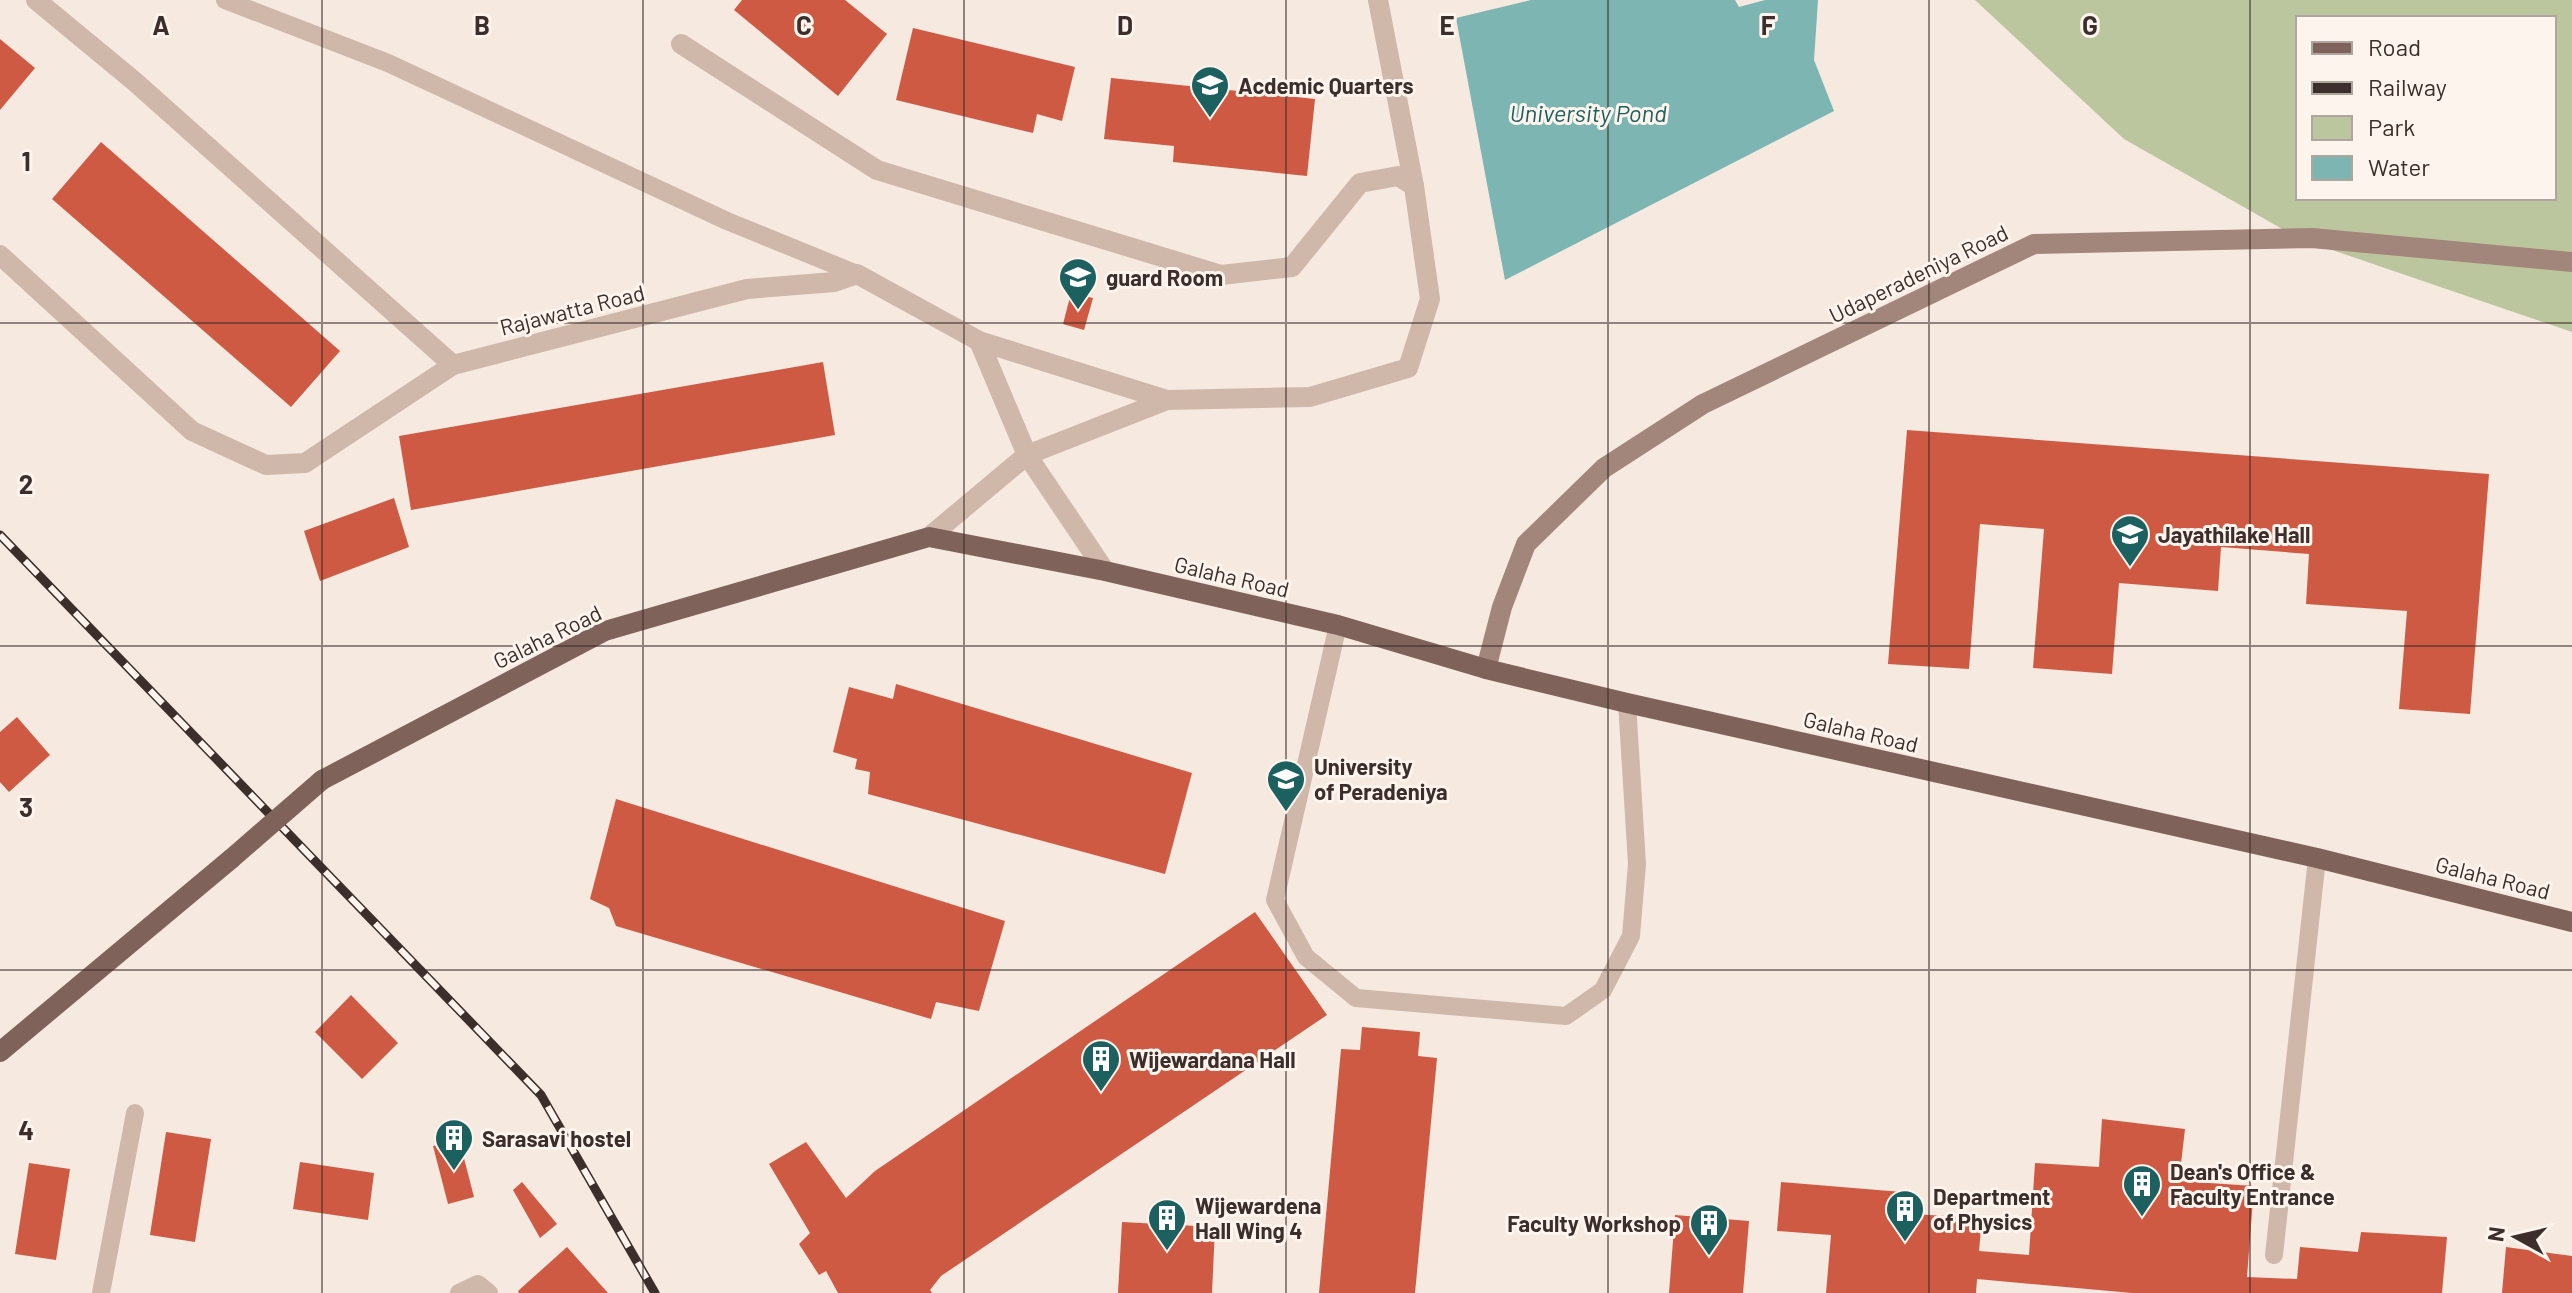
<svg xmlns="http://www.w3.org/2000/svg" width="2572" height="1293" viewBox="0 0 2572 1293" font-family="Barlow,sans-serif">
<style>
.green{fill:#bcc69e;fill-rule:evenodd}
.water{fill:#7cb5b2}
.building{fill:#ce5a44}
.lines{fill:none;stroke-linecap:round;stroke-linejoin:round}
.lane{stroke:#cfb8aa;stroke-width:18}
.street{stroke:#cfb8aa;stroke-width:20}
.secondary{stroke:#a3867b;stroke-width:20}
.primary{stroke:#7f635a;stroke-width:20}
.rail-casing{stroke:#3c2e2a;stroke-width:9}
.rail{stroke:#fcf4ed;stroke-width:6;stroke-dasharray:18;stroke-linecap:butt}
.primary-bridge{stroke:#7f635a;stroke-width:20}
.grid{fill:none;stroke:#3c2e2a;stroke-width:2;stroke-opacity:0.55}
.labels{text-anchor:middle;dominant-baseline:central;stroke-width:6;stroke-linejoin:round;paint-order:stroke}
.poi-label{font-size:22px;font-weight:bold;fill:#3c2e2a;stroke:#fcf4ed;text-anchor:start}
.street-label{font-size:22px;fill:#3c2e2a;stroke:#fcf4ed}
.water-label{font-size:24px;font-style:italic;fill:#1c6160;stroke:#fcf4ed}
.grid-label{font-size:26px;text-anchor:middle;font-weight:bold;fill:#3c2e2a;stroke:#fcf4ed;stroke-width:6;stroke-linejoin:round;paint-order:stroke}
</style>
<rect width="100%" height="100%" fill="#f5e9e0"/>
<path class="green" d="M1975,0H2572V332L2300,239L2124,139ZM2298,18H2554V198H2298Z"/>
<polygon class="water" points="1531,0 1735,0 1739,7 1765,0 1818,0 1814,60 1834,111 1505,280 1456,18"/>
<g class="building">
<polygon points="742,0 845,0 887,34 838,96 734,10"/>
<polygon points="913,28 1075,67 1062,121 1037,114 1033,133 896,100"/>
<polygon points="0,39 35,68 0,110"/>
<polygon points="1111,78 1315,99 1307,176 1173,162 1174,146 1104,139"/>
<polygon points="101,142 340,351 291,407 52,199"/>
<polygon points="1071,293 1093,298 1084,330 1063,324"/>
<polygon points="823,362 835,435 411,510 399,436"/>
<polygon points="1907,430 2489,474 2470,714 2399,709 2407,611 2306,604 2309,554 2221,547 2218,591 2119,583 2112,674 2033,668 2044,529 1980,524 1969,669 1888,664"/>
<polygon points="394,498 409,547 320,581 304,531"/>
<polygon points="896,684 1192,773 1165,874 868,794 870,772 855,769 857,759 833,752 849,687 893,699"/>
<polygon points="17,717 50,755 9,792 0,782 0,732"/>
<polygon points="616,799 1005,921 979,1011 936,1002 931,1019 616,926 609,908 590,899"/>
<polygon points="1255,912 1327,1015 941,1276 930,1290 932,1293 838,1293 826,1271 819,1275 799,1244 810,1233 769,1164 806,1142 846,1198 875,1171"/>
<polygon points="351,995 398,1043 362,1079 315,1032"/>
<polygon points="1362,1027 1420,1032 1418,1056 1437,1058 1415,1293 1319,1293 1341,1049 1360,1050"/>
<polygon points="2102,1119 2185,1129 2179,1181 2254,1186 2247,1277 2297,1279 2300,1247 2358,1252 2361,1232 2447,1237 2442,1293 2132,1293 1977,1279 1976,1293 1826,1293 1831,1235 1777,1231 1781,1182 1914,1193 1912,1214 1982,1218 1979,1251 2029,1255 2035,1163 2099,1167"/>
<polygon points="166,1132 211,1139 195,1242 150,1235"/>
<polygon points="459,1139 474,1197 448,1204 433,1146"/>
<polygon points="300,1162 374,1173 368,1220 293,1209"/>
<polygon points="29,1163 70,1169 56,1260 15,1254"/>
<polygon points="522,1182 557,1224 540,1238 513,1190"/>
<polygon points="1675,1215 1749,1221 1743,1293 1669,1293"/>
<polygon points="1122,1222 1215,1227 1212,1293 1118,1293"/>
<polygon points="567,1247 608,1293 519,1293 518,1291"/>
<polygon points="2506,1247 2572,1256 2572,1293 2502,1293"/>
</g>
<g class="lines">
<g class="lane">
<polyline points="225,0 388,63 727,221 857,274"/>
<polyline points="1338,625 1275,900 1306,957 1356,998 1566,1016 1603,990 1631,936 1637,864 1627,703"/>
<polyline points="2274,1255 2317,858"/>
<polyline points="101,1293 135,1113"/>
<polyline points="459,1293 478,1284 489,1293"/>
</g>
<g class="street">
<polyline points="36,0 134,81 453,365"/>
<polyline points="681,44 877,170 1221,275 1292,267 1360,183 1398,176 1414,186"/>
<polyline points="0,255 192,431 266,465 305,463 453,365 747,289 834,282 857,274 979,341 1027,455 1105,571"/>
<polyline points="979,341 1167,400 1310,397 1408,368 1430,299 1414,186 1378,0"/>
<polyline points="929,537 1027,455 1167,400"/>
</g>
<polyline class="secondary" points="1486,669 1502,607 1526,544 1604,468 1703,404 2034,244 2312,238 2572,262"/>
<g class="primary">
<polyline points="322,780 605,631 929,537 1105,571 1338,625 1486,669 1627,703 2317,858 2572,922"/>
<polyline points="0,1052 231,859"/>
</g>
<g class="rail-casing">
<polyline id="rail" points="0,535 541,1095 655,1293"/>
</g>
<use href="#rail" class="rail"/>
<polyline class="primary-bridge" points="231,859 322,780"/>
</g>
<path class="grid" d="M322,0V1293M643,0V1293M964,0V1293M1286,0V1293M1608,0V1293M1929,0V1293M2250,0V1293M0,323H2572M0,646H2572M0,970H2572"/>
<defs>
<g id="university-pin" transform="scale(2)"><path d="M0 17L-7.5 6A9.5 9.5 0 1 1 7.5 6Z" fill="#1c6160" stroke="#fcf4ed"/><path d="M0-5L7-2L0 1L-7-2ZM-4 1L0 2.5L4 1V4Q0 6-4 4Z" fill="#fff"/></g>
<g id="building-pin" transform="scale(2)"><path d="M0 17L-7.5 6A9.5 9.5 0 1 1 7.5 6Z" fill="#1c6160" stroke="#fcf4ed"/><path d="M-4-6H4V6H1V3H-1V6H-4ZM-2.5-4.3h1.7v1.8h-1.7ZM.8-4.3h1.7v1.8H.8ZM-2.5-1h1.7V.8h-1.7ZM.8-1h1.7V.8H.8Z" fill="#fff"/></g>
</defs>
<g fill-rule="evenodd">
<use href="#university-pin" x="1210" y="85"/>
<use href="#university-pin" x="1078" y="277"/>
<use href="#university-pin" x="2130" y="534"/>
<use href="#university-pin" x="1286" y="779"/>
<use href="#building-pin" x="1101" y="1059"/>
<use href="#building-pin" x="454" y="1138"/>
<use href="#building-pin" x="2142" y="1184"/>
<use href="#building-pin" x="1905" y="1209"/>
<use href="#building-pin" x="1167" y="1218"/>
<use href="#building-pin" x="1709" y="1223"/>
</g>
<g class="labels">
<g class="poi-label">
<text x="1238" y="85">Acdemic Quarters</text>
<text x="1106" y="277">guard Room</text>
<text x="2158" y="534">Jayathilake Hall</text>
<text x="1314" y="766">University<tspan x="1314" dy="25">of Peradeniya</tspan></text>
<text x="1129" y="1059">Wijewardana Hall</text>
<text x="482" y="1138">Sarasavi hostel</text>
<text x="2170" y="1171">Dean's Office &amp;<tspan x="2170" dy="25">Faculty Entrance</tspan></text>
<text x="1933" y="1196">Department<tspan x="1933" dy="25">of Physics</tspan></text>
<text x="1195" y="1205">Wijewardena<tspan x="1195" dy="25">Hall Wing 4</tspan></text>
<text x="1681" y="1223" text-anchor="end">Faculty Workshop</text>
</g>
<g class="street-label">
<text transform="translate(1918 273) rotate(-26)">Udaperadeniya Road</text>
<text transform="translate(572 309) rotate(-14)">Rajawatta Road</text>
<text transform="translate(1232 576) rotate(13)">Galaha Road</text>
<text transform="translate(547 636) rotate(-26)">Galaha Road</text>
<text transform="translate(1861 731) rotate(13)">Galaha Road</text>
<text transform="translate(2493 877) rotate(14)">Galaha Road</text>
</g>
<g class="water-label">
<text x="1588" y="112">University Pond</text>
</g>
</g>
<g class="grid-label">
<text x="161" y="35">A</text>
<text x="482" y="35">B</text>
<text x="804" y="35">C</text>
<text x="1125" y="35">D</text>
<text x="1447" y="35">E</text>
<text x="1768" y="35">F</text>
<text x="2090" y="35">G</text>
<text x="26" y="171">1</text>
<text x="26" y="494">2</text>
<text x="26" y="817">3</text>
<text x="26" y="1140">4</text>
</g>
<rect x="2296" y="16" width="260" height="184" fill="#fcf4ed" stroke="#afa59f" stroke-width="2"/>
<rect x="2312" y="42" width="40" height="12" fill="#7f635a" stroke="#afa59f" stroke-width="2"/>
<text x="2368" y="56" font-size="24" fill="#3c2e2a">Road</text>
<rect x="2312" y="82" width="40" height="12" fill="#3c2e2a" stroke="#afa59f" stroke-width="2"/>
<text x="2368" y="96" font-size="24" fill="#3c2e2a">Railway</text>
<rect x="2312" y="116" width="40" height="24" fill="#bcc69e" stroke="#afa59f" stroke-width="2"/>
<text x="2368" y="136" font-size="24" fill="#3c2e2a">Park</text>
<rect x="2312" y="156" width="40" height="24" fill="#7cb5b2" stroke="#afa59f" stroke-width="2"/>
<text x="2368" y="176" font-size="24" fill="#3c2e2a">Water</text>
<g transform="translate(2516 1237) rotate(278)" stroke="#fcf4ed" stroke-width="6" paint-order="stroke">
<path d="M0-6L14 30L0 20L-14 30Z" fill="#3c2e2a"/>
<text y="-12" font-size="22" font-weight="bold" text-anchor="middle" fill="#3c2e2a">N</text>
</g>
</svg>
